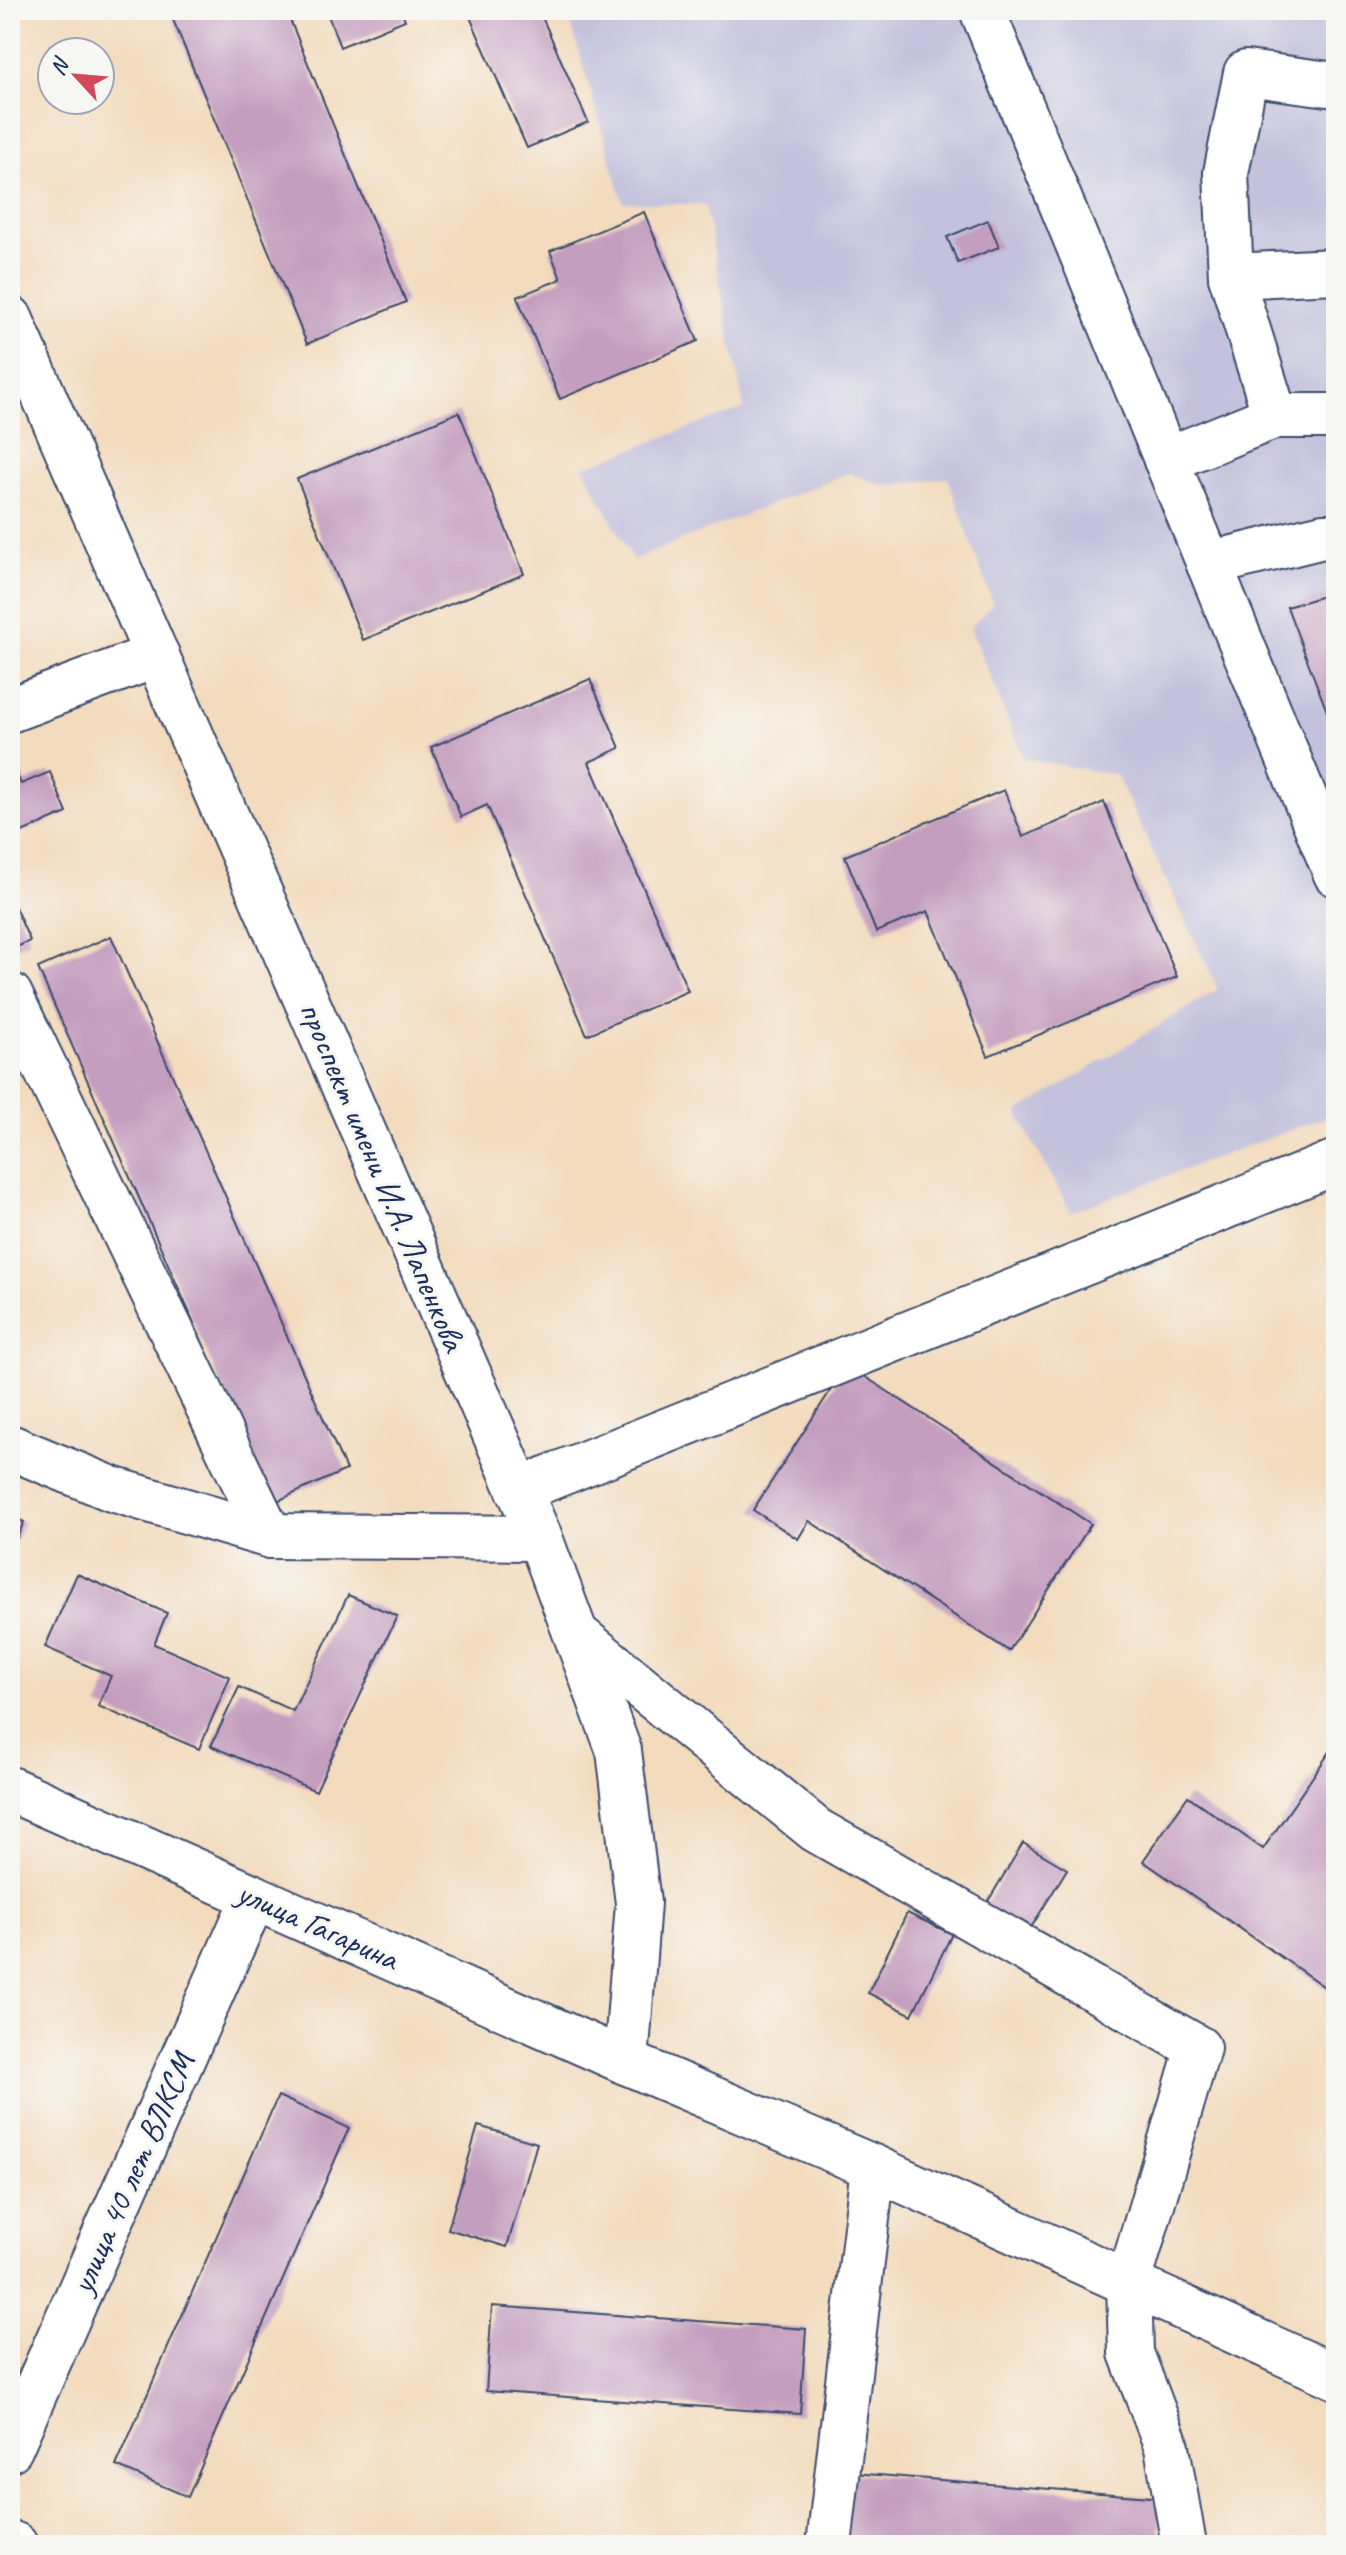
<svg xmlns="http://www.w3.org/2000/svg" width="1346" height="2555" viewBox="0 0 1346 2555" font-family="Caveat,sans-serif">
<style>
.industrial{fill:#c3c1dc}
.building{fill:#c49ebf}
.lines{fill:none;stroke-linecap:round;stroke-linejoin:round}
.minor-casing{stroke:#3b496c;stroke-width:48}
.major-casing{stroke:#3b496c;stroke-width:48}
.minor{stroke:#fff;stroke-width:44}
.major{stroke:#fff;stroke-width:44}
.labels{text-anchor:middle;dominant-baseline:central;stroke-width:6;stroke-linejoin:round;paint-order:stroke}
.street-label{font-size:34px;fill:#1b2f5e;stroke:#f6f6f2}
</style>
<rect width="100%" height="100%" fill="#f6f6f2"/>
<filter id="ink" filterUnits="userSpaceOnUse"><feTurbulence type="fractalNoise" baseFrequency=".0125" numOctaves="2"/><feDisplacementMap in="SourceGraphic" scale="16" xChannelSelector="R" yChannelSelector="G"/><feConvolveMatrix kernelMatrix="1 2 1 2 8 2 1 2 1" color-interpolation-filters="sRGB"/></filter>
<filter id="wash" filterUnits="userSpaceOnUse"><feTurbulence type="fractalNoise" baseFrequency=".006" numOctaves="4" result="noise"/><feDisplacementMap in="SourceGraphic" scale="32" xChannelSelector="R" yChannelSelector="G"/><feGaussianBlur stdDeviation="1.8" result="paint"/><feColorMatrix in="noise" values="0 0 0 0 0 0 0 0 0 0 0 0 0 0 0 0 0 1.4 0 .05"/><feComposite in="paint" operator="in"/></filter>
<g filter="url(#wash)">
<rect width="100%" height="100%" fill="#f3dbbd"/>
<polygon class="industrial" points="567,10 1336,10 1336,1113 1071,1212 1017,1113 1218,989 1116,775 1024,759 970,628 993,604 948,478 885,486 848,473 633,560 583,467 744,408 705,205 623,202"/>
<g id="blocks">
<g class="building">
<polygon points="169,10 286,10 406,302 307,344"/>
<polygon points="326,10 401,10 405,20 340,47"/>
<polygon points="467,10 539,10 588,122 527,148"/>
<polygon points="644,212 698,341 560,399 517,297 561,279 550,251"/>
<polygon points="988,220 999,247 958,263 947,237"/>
<polygon points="459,412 524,574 363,640 297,479"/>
<polygon points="1336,592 1336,735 1287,607"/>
<polygon points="590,679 620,748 589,762 688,991 587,1035 487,805 461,817 431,747"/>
<polygon points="14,766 21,784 50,772 67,813 10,837 10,768"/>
<polygon points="1004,790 1023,837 1104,802 1177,977 988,1056 928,911 876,932 845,856"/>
<polygon points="10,896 30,941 10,950"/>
<polygon points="111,936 346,1470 273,1503 38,968"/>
<polygon points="847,1365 1091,1524 1009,1651 809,1521 798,1539 753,1510"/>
<polygon points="10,1516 24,1522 10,1553"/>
<polygon points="77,1574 167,1613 154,1644 230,1677 199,1749 98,1706 111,1676 45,1647"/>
<polygon points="348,1595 397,1616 316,1791 211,1746 239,1687 293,1711"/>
<polygon points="1336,1743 1336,1995 1143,1861 1188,1796 1263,1849"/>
<polygon points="1023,1843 1067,1869 1021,1944 978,1918"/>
<polygon points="907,1913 952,1934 912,2015 868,1993"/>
<polygon points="278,2096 349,2128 188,2497 116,2466"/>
<polygon points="478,2126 537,2143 507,2247 448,2229"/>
<polygon points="492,2306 806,2329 800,2414 486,2391"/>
<polygon points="841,2472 1162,2498 1158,2545 835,2545"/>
</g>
</g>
</g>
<g filter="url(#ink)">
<use href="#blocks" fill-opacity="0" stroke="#3b496c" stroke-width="2"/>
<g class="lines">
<g class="minor-casing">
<g id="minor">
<polyline points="982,10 1336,874"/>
<polyline points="1231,276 1336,271"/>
<polyline points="1275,416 1231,276 1226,173 1246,73 1336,85"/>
<polyline points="1166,460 1275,416 1336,416"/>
<polyline points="1209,564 1323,536 1336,536"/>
<polyline points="10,710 157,655"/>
<polyline points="10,995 270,1536"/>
<polyline points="10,1447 112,1489 270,1536 540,1538"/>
<polyline points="519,1490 1336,1162"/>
<polyline points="576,1634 816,1830 1198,2048 1129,2282 1131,2353 1167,2447 1184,2545"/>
<polyline points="10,2543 15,2545"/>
<polyline points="829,2545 873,2167"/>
</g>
</g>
<g class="major-casing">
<g id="major">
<polyline points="10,318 540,1538 619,1751 638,1903 626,2062"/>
<polyline points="10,1789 626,2062 873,2167 1336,2377"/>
<polyline points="10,2449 254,1897"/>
</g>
</g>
<use href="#minor" class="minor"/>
<use href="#major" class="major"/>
</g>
</g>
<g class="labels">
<g class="street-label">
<text transform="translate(383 1176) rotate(67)">проспект имени И.А. Лапенкова</text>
<text transform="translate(318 1925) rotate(24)">улица Гагарина</text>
<text transform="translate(132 2173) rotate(-66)">улица 40 лет ВЛКСМ</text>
</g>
</g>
<rect width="1346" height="2555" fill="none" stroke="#f6f6f2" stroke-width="40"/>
<g transform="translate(76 76) rotate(296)"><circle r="38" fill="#f6f6f2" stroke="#9ea6b7" stroke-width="2"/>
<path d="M0-6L14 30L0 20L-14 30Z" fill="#d1495b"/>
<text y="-12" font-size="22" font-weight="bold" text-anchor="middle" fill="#1b2f5e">N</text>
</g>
</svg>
